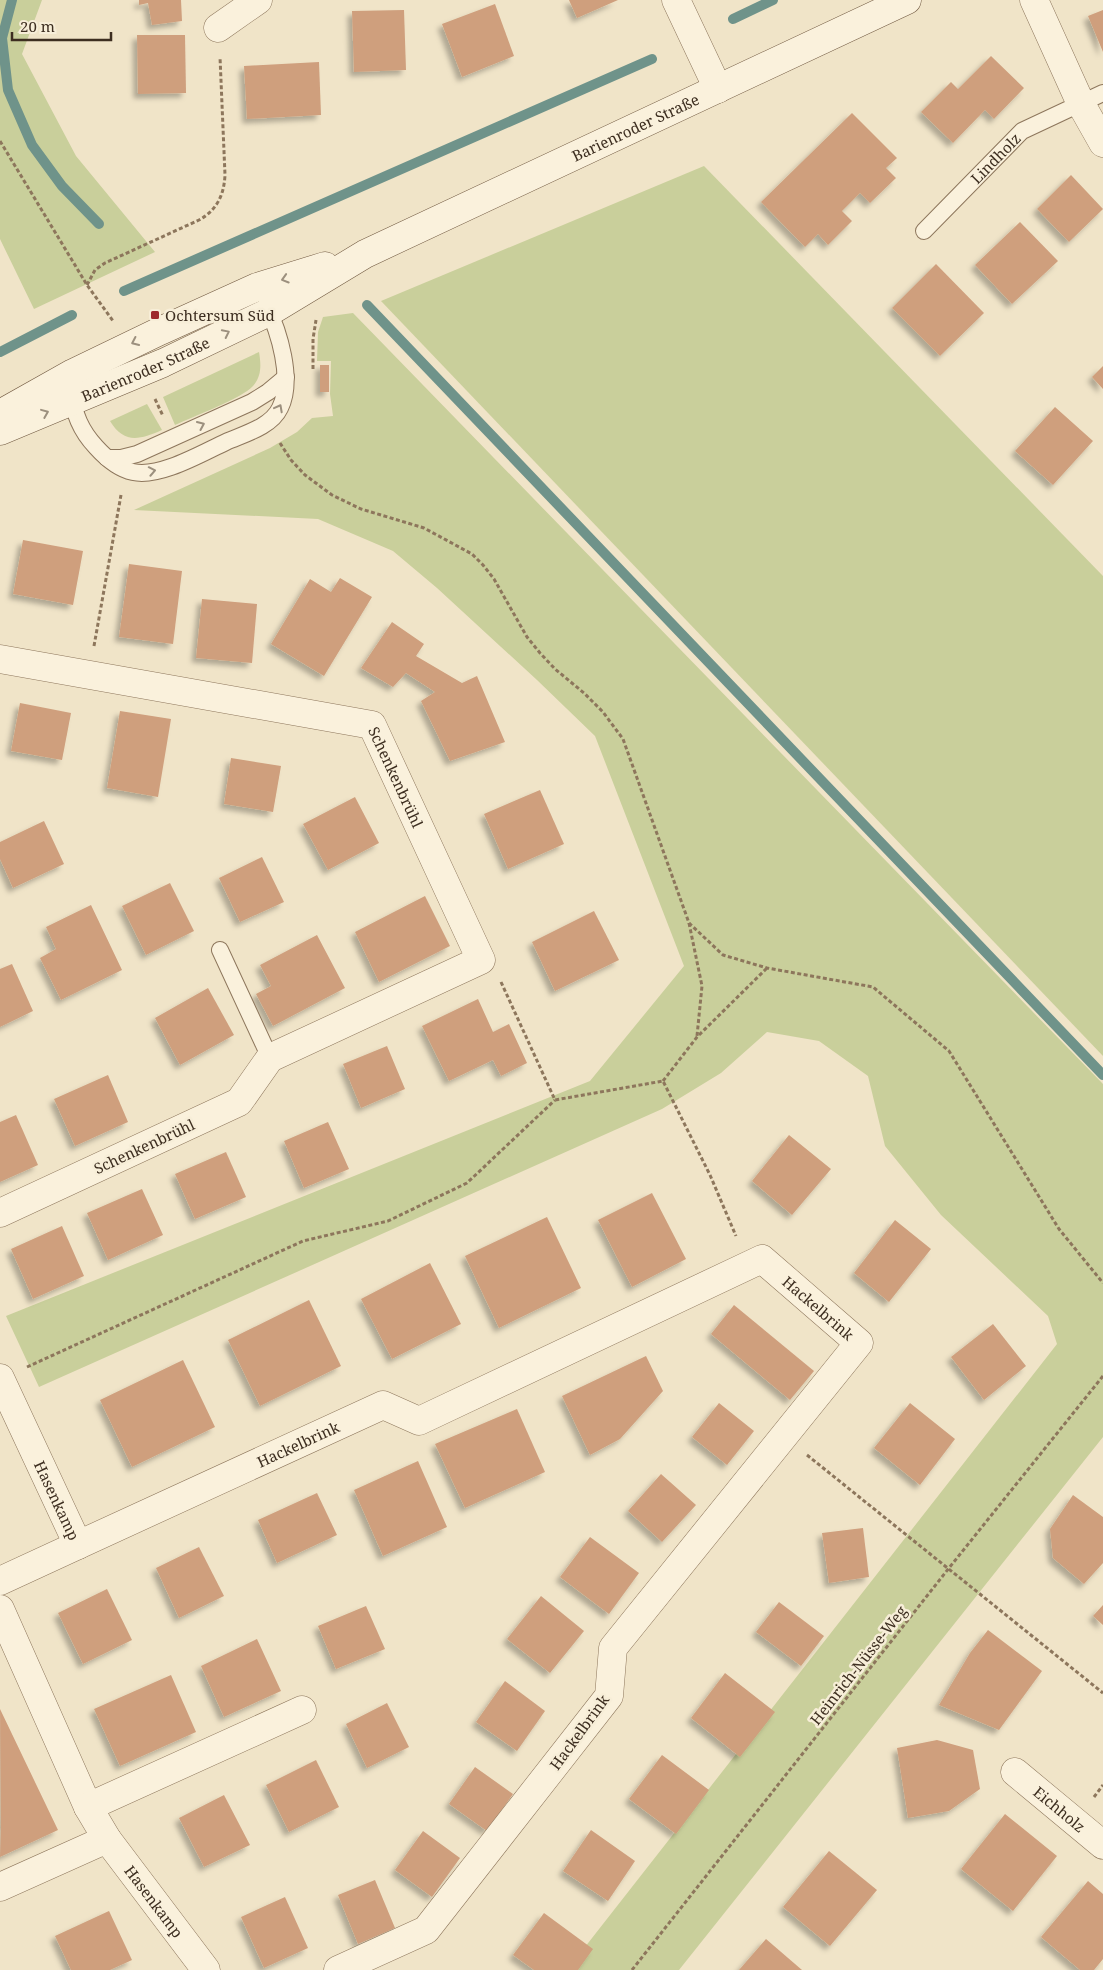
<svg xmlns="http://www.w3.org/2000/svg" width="1103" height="1970" viewBox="0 0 1103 1970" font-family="'Noto Serif',serif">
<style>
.green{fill:#c9cf9b}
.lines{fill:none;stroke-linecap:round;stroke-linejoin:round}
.stream{stroke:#6f938a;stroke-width:10}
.building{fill:#cf9f7d;filter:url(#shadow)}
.lane-casing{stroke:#8d765c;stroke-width:18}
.street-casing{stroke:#8d765c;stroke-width:29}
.secondary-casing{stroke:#6f573f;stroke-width:29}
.path{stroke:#8d765c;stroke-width:3;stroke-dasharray:4 2.5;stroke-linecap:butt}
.lane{stroke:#faf1dc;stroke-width:16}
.street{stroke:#faf1dc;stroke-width:28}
.secondary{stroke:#faf1dc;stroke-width:28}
.oneway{stroke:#9c907e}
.poi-dot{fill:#9e2a2b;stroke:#f7eed8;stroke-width:2}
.labels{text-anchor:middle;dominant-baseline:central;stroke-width:5;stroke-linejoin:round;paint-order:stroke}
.street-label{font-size:15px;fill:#3d2e20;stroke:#f7eed8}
.poi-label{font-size:15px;fill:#3d2e20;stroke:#f7eed8;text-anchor:start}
</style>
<defs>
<filter id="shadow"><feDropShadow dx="-4.5" dy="4.5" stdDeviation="2.5" flood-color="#0004"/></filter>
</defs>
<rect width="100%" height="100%" fill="#f0e4c8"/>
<g class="green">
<polygon points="0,0 42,0 22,54 76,156 155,252 34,309 0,239"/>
<polygon points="704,166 1103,576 1103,1056 381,301"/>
<polygon points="353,313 1103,1084 1103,1437 679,1970 567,1970 1057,1344 1048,1316 941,1215 885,1146 868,1076 819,1041 767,1032 721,1073 662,1109 39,1387 6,1316 590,1081 684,966 595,736 537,680 437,588 393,551 318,519 134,510 270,448 297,432 312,418 333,416 330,394 331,361 317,361 318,332 323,317"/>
<path d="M259,352C261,364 262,376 253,386C243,398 192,417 175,425L163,397Z"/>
<path d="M147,404L162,430C139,440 124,444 110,421Z"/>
</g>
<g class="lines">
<g class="stream">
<polyline points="12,0 2,38 8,90 32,145 62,186 99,224"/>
<polyline points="733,19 773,0"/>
<polyline points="124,291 652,59"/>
<polyline points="367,305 1103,1075"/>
<polyline points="0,352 72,315"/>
</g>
</g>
<g class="building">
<polygon points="139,0 181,0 182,21 152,25 148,3 139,5"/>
<polygon points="569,0 618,0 577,18"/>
<polygon points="495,4 514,56 462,77 442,24"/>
<polygon points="404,10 406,70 354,72 352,11"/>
<polygon points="1103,10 1103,52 1088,16"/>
<polygon points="137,35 185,35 186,93 138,94"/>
<polygon points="991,56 1024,88 994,119 985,110 953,143 921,112 951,82 958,89"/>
<polygon points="319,62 321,115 247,119 244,66"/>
<polygon points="852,113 897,158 886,168 896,178 870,203 860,193 842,211 852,221 828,245 818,234 805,247 761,202"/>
<polygon points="1071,175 1103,209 1069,242 1037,209"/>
<polygon points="1020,222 1058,261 1012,304 975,265"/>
<polygon points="936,264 984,313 940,356 892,308"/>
<rect x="320" y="365" width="9" height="27"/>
<polygon points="1103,366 1103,389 1092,377"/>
<polygon points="1055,407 1093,441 1053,485 1015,451"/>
<polygon points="23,540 83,551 73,605 13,594"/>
<polygon points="129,564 182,571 173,644 119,637"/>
<polygon points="340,578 372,597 324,676 271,644 310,579 331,592"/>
<polygon points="202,599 257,604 252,663 196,658"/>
<polygon points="392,622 424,644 416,656 462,683 477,676 505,742 450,761 421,701 435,692 406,673 393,687 361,668"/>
<polygon points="20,703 71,713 62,760 11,751"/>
<polygon points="120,711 171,719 158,797 107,788"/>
<polygon points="231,758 281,766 273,812 224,804"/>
<polygon points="540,790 564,844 508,869 484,814"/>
<polygon points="355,797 379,843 328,870 303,824"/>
<polygon points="44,821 64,864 13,888 0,859 0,842"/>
<polygon points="262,857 284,902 240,922 219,878"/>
<polygon points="170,883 194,931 146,955 122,906"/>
<polygon points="425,896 450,946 379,982 355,932"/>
<polygon points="91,905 122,970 61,1000 40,958 56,949 46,927"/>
<polygon points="594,911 619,960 555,991 532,942"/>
<polygon points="317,935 345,988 273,1026 256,994 271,986 260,965"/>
<polygon points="12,964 33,1011 0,1027 0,969"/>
<polygon points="208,988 234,1035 180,1065 155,1018"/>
<polygon points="478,999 493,1032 509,1024 527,1063 501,1076 493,1060 449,1081 422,1026"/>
<polygon points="387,1046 405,1089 361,1108 343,1064"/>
<polygon points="108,1075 128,1122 75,1146 54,1099"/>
<polygon points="16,1115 38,1165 0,1182 0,1122"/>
<polygon points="328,1122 349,1169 304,1188 284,1141"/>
<polygon points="789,1135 831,1169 792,1215 752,1181"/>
<polygon points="226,1152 246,1197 195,1219 175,1174"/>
<polygon points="142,1189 163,1235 108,1260 87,1213"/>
<polygon points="652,1193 686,1259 632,1287 598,1220"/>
<polygon points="547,1217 581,1288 499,1328 465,1256"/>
<polygon points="895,1220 931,1249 889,1302 854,1273"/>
<polygon points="62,1226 84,1276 33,1299 11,1249"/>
<polygon points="430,1263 461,1324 392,1359 361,1299"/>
<polygon points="309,1300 341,1366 260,1406 228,1340"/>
<polygon points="734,1305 814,1371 790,1400 711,1334"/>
<polygon points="993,1324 1026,1366 984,1400 951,1357"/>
<polygon points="646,1356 663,1391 620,1439 590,1455 562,1396"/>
<polygon points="183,1360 215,1427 132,1467 100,1400"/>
<polygon points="719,1403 754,1431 727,1465 692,1437"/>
<polygon points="910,1403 955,1439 920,1485 874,1448"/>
<polygon points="517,1409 545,1472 465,1508 435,1444"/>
<polygon points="418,1461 447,1527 383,1556 354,1490"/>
<polygon points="661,1474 696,1505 662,1542 628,1511"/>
<polygon points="317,1493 337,1535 277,1563 258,1520"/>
<polygon points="1073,1495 1103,1517 1103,1563 1084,1584 1053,1558 1050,1529"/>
<polygon points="863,1528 869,1577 829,1583 822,1533"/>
<polygon points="590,1537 639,1573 609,1614 560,1577"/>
<polygon points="199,1547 224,1596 179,1618 156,1568"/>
<polygon points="107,1589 132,1640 83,1664 58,1613"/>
<polygon points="541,1596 584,1631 550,1673 507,1639"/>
<polygon points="779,1602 824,1636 801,1666 756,1632"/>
<polygon points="1103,1605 1103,1625 1093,1616"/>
<polygon points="366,1606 385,1649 336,1669 318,1626"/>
<polygon points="988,1630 1042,1671 999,1730 939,1705 970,1653"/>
<polygon points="257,1639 281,1691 224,1717 201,1666"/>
<polygon points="725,1673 775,1712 740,1757 691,1718"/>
<polygon points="171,1675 196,1732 120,1766 94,1709"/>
<polygon points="505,1681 545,1711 517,1751 476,1722"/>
<polygon points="387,1703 409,1747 367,1768 346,1724"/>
<polygon points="0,1709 58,1830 0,1857 1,1828"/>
<polygon points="937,1740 973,1750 980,1789 949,1811 908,1818 897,1748"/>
<polygon points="662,1755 709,1790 676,1834 629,1799"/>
<polygon points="316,1760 339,1807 289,1832 266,1785"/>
<polygon points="475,1767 513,1794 487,1831 449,1804"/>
<polygon points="224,1795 250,1845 204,1867 179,1818"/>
<polygon points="1005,1814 1057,1856 1013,1911 961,1869"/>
<polygon points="591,1830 635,1861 608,1901 563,1871"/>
<polygon points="423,1831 460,1858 432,1897 395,1870"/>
<polygon points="829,1851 877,1890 830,1946 783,1907"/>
<polygon points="375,1880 395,1928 358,1944 338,1895"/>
<polygon points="1088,1881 1103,1894 1103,1959 1094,1970 1080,1970 1041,1937"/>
<polygon points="285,1897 308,1948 264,1968 241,1917"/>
<polygon points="109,1911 132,1960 110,1970 71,1970 55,1936"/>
<polygon points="544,1913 593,1949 578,1970 534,1970 513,1955"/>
<polygon points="766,1939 802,1970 739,1970"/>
</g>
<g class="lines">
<g class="lane-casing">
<g id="lane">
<path id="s1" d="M924,231L1022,131L1103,93"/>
<path d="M72,392C73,413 81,431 96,447C105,457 119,469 133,472C160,478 202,453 226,442C244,434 271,427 280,408C294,380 279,331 266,305"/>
<polyline points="107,458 121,458 137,454 252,402 268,392 286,377"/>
<polyline points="220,950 270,1058"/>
</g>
</g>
<g class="street-casing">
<g id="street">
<polyline points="676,0 718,89"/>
<polyline points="1034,0 1081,104 1103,143"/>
<polyline points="218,28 258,0"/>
<path id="s2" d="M0,659L372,725L481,960L270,1058L239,1102L0,1213"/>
<path id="s3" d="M0,1378L78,1545L0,1581"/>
<path id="s4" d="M78,1545L383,1405L419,1421L762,1259L859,1343L613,1648L609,1696L426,1930L338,1970"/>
<path id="s5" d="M0,1609L88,1807L107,1839L206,1970"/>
<path id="s6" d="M1015,1772L1103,1845"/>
<polyline points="88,1807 302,1710"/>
<polyline points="0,1887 107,1839"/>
</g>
</g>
<g class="secondary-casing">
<g id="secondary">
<polyline points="0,414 73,373 160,331 257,287 325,266"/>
<path id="s7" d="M0,431L163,363L269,312L365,254L907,0"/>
</g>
</g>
<g class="path">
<polyline points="0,141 87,285 113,321"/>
<path d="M87,285L95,270L105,263L199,220C217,210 224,195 225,175L220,57"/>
<polyline points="313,369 313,339 316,320"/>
<polyline points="155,399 163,416"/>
<polyline points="280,443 291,460 305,475 332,495 361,509 424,528 472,554 483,565 494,579 527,637 540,653 555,669 584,693 603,712 623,739 689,923 723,955 767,968 873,987 949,1051 1059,1229 1103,1283"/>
<polyline points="94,646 121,495"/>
<polyline points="689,923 702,986 697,1036"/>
<polyline points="501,982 555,1100 663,1081 710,1175 736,1236"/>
<polyline points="663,1081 697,1037 767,968"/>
<polyline points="27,1367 303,1241 388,1221 467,1183 555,1100"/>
<polyline points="807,1455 1103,1693"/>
<polyline points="1094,1797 1103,1785"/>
<polyline points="632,1970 949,1568 1103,1376"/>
</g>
<use href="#lane" class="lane"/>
<use href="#street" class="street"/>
<use href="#secondary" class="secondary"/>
</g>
<defs><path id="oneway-chevron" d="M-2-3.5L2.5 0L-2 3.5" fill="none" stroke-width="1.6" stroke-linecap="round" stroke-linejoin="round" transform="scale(1.25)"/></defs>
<g class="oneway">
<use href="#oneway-chevron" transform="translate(285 279) rotate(163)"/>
<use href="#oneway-chevron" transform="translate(226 333) rotate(-26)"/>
<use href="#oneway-chevron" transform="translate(135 342) rotate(155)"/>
<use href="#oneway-chevron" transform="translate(279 408) rotate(-62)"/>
<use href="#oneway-chevron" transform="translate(45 413) rotate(-22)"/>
<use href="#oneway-chevron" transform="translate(201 425) rotate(-24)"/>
<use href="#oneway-chevron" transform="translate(152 471) rotate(-11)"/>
</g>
<rect class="poi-dot" x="150" y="310" width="10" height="10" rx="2.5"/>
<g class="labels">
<g class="street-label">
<text stroke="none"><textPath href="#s7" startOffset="705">Barienroder Straße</textPath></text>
<text stroke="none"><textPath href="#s1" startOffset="102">Lindholz</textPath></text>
<text stroke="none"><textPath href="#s7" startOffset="158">Barienroder Straße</textPath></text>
<text stroke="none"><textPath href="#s2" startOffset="435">Schenkenbrühl</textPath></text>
<text transform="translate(144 1146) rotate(-25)">Schenkenbrühl</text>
<text stroke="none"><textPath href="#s4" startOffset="829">Hackelbrink</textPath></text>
<text stroke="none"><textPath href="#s4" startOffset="242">Hackelbrink</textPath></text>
<text stroke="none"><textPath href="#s3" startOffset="135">Hasenkamp</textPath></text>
<text transform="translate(858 1665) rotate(-52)">Heinrich-Nüsse-Weg</text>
<text transform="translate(579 1732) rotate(-54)">Hackelbrink</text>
<text stroke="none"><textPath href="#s6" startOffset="58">Eichholz</textPath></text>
<text stroke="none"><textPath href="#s5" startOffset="332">Hasenkamp</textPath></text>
</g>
<g class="poi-label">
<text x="165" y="315">Ochtersum Süd</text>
</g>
</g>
<path d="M12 32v8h99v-8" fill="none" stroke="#3d2e20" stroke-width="2.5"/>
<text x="20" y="32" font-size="15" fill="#3d2e20" stroke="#f7eed8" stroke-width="4" paint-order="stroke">20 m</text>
</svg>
